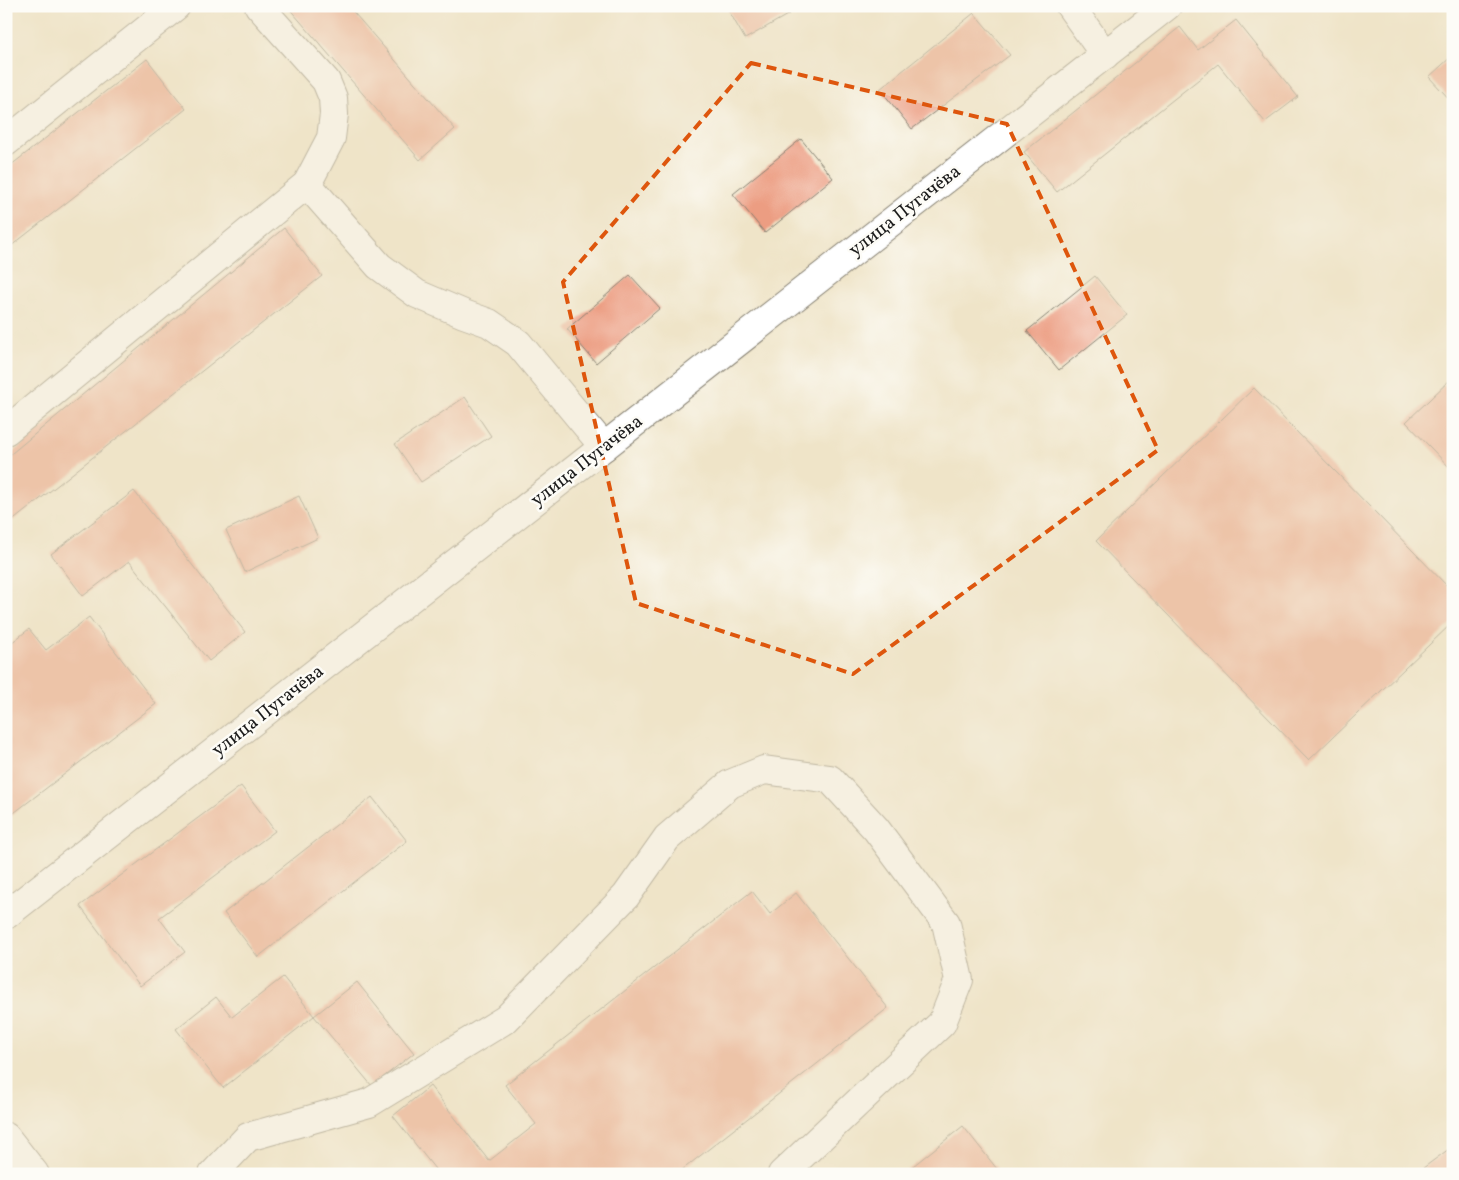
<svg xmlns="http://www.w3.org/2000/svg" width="1459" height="1180" viewBox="0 0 1459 1180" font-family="Vollkorn,serif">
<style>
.building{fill:#ec9d82}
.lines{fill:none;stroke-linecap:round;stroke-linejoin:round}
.minor-casing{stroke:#868072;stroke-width:30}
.major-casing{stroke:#868072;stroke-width:30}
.minor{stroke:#fff;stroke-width:28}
.major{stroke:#fff;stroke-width:28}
.marked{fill:none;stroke:#de560d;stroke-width:4;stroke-dasharray:10 6;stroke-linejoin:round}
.labels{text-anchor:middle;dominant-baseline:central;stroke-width:5;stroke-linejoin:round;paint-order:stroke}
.street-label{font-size:19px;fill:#1c1c1c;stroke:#fdfcf7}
</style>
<rect width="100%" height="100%" fill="#fdfcf7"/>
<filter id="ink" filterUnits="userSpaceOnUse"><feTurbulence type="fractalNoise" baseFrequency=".02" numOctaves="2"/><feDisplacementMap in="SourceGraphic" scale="10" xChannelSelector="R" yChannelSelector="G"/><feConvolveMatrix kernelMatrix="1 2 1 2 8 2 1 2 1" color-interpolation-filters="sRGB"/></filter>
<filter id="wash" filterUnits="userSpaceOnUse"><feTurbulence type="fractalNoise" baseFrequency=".0096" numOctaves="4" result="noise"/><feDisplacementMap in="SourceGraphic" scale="20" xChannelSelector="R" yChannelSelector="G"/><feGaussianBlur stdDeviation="1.12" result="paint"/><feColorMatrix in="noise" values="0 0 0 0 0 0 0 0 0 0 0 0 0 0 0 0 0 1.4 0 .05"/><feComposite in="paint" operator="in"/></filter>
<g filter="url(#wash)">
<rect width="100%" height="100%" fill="#efe4c8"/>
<g id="blocks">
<g class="building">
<polygon points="287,6 348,6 455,129 420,160"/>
<polygon points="726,6 785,6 789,14 745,39"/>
<polygon points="974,13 1010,55 912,129 880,89"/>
<polygon points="1236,20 1298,97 1265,122 1218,64 1057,192 1024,152 1180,27 1198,50"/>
<polygon points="1453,55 1453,103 1429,77"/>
<polygon points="147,59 186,109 6,250 6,169"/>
<polygon points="801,139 833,178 765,233 733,194"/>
<polygon points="284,228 322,276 6,526 6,458"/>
<polygon points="630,275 660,308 596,363 567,329"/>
<polygon points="1095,276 1127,315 1059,370 1027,331"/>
<polygon points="1453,377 1453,471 1406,422"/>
<polygon points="1254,388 1453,592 1453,622 1309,760 1096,541"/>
<polygon points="465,397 491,436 421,482 395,444"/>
<polygon points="134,491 245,632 209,661 129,561 83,596 51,554"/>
<polygon points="299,496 318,538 245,572 226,530"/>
<polygon points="89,617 156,704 6,819 6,647 29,629 46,650"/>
<polygon points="241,786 275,831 159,918 185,952 140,986 80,906"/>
<polygon points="372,797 407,841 258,957 224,913"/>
<polygon points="752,891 770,914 796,893 888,1008 677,1174 439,1174 393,1116 430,1086 489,1161 536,1124 505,1085"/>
<polygon points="283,977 314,1016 223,1088 176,1029 216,997 232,1017"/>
<polygon points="357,982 414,1053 372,1086 314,1016"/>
<polygon points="963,1126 1001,1174 903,1174"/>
<polygon points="1453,1146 1453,1174 1415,1174"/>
</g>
</g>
</g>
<g filter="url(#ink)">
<use href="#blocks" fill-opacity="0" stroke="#868072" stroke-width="1"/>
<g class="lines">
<g class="minor-casing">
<g id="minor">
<polyline points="1070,6 1105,55"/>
<polyline points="6,142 176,6"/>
<polyline points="307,184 379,266 417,294 464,314 489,323 518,343 604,447"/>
<polyline points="6,431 307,184 331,138 334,114 333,98 326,81 259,6"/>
<polyline points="6,915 1167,6"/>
<polyline points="213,1174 248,1137 369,1103 506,1019 626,896 667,838 730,784 764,770 830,779 876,829 946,923 959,980 942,1023 782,1174"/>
</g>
</g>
<g class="major-casing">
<polyline id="major" points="6,1137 35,1174"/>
</g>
<use href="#minor" class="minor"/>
<use href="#major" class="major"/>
</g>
</g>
<path d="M0 0H1459V1180H0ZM751,63L1007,124L1158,450L853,674L636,603L563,282Z" fill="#efe4c8" fill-opacity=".55" fill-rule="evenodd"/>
<path class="marked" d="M751,63L1007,124L1158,450L853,674L636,603L563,282Z"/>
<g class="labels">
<g class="street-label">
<text transform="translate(905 211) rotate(-38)">улица Пугачёва</text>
<text transform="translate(587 461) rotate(-38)">улица Пугачёва</text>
<text transform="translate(268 711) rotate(-38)">улица Пугачёва</text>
</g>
</g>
<rect width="1459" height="1180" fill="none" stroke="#fdfcf7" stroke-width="25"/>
</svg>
